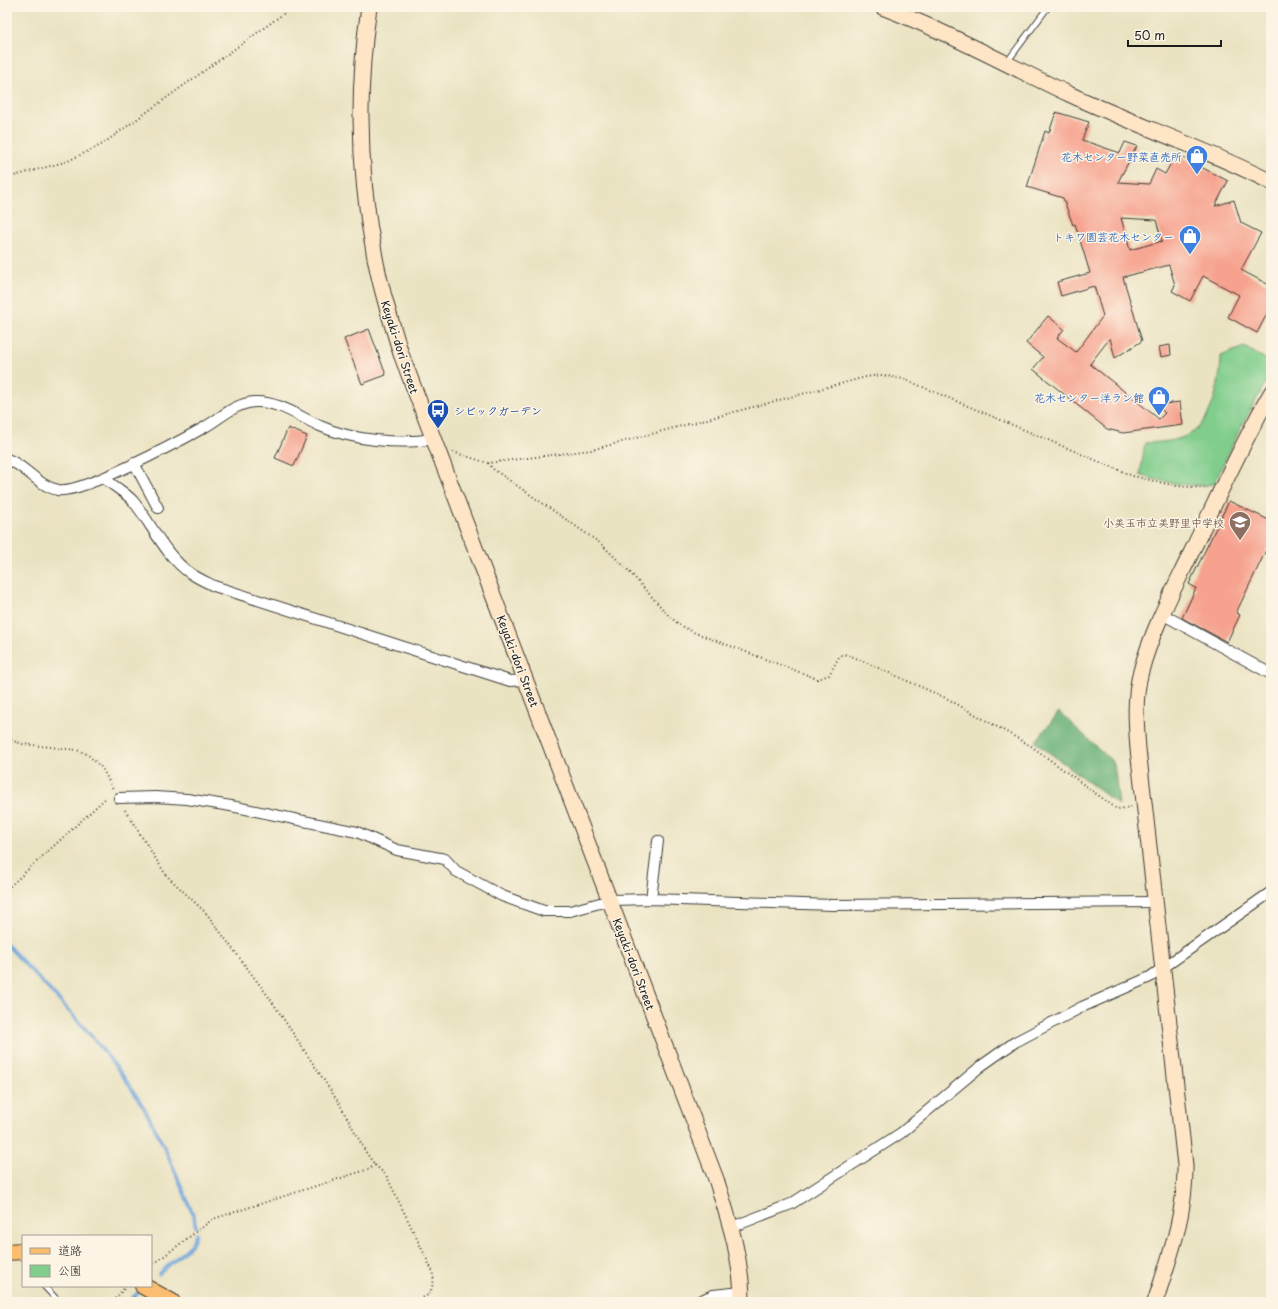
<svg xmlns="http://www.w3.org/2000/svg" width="1278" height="1309" viewBox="0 0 1278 1309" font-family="'Playpen Sans','Klee One',sans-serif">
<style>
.green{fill:#80cd8c;stroke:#4e7454}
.forest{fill:#68b078;stroke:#42664a}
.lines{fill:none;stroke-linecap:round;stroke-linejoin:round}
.stream{stroke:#6da3db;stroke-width:3.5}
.building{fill:#f6a28e;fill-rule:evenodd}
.lane-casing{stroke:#3b3a35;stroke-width:7}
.street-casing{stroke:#3b3a35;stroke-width:12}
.secondary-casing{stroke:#3b3a35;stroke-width:17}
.primary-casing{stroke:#3b3a35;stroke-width:18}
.path{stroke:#3b3a35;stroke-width:2;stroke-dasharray:1 3;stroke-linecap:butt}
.lane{stroke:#fff;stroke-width:5}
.street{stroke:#fff;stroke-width:10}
.secondary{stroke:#fee5c5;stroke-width:15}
.primary{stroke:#fcbd6f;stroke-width:16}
.labels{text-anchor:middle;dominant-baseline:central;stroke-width:3;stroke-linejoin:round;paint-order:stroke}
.shop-label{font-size:11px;font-weight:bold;fill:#366cbe;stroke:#fcf5e5;text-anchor:end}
.street-label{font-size:11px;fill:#1c1c1c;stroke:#fcf5e5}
.transit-label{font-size:11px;font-weight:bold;fill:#164399;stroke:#fcf5e5;text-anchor:start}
.education-label{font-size:11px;font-weight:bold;fill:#785e54;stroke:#fcf5e5;text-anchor:end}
</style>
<rect width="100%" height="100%" fill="#fcf5e5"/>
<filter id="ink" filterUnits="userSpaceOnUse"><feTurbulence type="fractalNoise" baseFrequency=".025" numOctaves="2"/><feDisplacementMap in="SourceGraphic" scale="8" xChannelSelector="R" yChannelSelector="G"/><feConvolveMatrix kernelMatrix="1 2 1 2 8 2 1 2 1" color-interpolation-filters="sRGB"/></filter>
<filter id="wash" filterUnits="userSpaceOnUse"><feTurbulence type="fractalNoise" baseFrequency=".012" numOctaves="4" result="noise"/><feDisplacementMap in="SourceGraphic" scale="16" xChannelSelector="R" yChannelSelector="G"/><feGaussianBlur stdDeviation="0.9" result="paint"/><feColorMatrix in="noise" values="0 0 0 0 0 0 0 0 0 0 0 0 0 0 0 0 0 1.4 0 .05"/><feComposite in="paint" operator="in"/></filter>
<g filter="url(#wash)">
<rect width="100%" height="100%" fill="#eae3c2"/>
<path class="green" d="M1244,347L1271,362V373L1240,429L1214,484C1191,488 1162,482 1140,475L1145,443C1162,442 1178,442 1193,432C1213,419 1221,378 1221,356Z"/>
<polygon class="forest" points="1059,712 1114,763 1119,805 1035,742"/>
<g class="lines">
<g class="stream">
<path d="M7,945C57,999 112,1051 148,1115C166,1148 180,1182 194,1217L196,1227"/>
<polyline points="159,1274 191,1245 196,1234"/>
<polyline points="128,1302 138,1293"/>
</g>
</g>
<g id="blocks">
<g class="building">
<path d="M1056,112L1089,122L1082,140L1120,153L1125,142L1137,146L1118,182L1149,184L1156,169L1165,174L1176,154L1228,181L1215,206L1234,200L1241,223L1261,233L1241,270L1271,286V306L1257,333L1228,317L1239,295L1203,276L1190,301L1172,291L1175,285L1169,265L1123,277L1142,341L1115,358L1110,338L1090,364L1159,419L1165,413L1157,405L1180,402L1183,425L1123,433L1107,429L1033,369L1043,357L1026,343L1048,316L1064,329L1057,338L1076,352L1103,316L1094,286L1061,296L1057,282L1090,273L1075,224L1073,225L1063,198L1027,187L1045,131L1049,133ZM1121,218L1156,220L1162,241L1130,250Z"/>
<polygon points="369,329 386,375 362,384 344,339"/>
<polygon points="1170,345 1171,355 1161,357 1159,347"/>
<polygon points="288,428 307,436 294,466 275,458"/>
<polygon points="1229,501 1271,521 1271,540 1236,613 1240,615 1227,642 1182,618 1196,588 1189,584"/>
</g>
</g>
</g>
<g filter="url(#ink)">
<use href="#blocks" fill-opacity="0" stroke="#3b3a35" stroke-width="1"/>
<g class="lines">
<g class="lane-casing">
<g id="lane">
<polyline points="1007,62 1048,7"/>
<polyline points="44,1286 59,1302"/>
</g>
</g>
<g class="street-casing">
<g id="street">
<path d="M7,459C26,466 38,486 58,490C82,494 180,441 205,427C221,418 235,403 255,402C278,401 300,417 320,426C351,440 400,445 433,439"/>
<polyline points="134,463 158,508"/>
<path d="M104,478C113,486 125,492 133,501C152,524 165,556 190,573C197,578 206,582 214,586L510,681L525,680"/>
<polyline points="1162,614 1271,674"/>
<polyline points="119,798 155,797 187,799 231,806 357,832 397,850 445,859 456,871 502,896 544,911 570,911 611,900 651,899 833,905 1156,902"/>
<polyline points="651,899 658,841"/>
<polyline points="732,1227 791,1204 901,1133 981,1066 1015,1042 1082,1007 1150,977 1271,892"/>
<polyline points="697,1302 713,1295 742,1292"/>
</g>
</g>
<g class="secondary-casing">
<g id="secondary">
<path d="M369,7C356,95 359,185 378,272C384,300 393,327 401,354L716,1179C729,1220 742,1259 742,1302"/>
<path d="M882,7C946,31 1007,65 1069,94C1135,125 1205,148 1271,182"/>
<path d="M1155,1302C1170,1256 1186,1213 1185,1165L1138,749C1136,723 1134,697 1141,671C1152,630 1173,591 1191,553C1217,499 1241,445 1271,393"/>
</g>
</g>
<g class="primary-casing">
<g id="primary">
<polyline points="7,1252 23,1251"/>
<polyline points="143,1286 172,1302"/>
</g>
</g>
<g class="path">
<polyline points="7,178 68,161 101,145 293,7"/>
<polyline points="453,452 488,463 591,450 866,377 881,375 904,379 1133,476 1176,486 1208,488"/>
<polyline points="488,463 493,469 600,543 626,568 669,616 680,625 693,632 818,679 829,675 839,657 843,654 849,655 948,699 1031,746 1117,809 1132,807"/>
<polyline points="7,739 23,744 77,750 87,754 102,768 113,789"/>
<polyline points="125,810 166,875 206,913 271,1000 339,1103 367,1154 375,1165 386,1175 432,1270 434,1280 430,1294 414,1302"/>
<polyline points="7,889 107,797"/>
<polyline points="151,1266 213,1219 369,1169 375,1165"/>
<polyline points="113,1302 126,1286"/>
</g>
<use href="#lane" class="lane"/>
<use href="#street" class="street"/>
<use href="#secondary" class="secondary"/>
<use href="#primary" class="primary"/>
</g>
</g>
<defs>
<g id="shop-pin" transform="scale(1.15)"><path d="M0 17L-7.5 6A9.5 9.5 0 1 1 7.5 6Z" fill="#3f7fe0" stroke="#fcf5e5"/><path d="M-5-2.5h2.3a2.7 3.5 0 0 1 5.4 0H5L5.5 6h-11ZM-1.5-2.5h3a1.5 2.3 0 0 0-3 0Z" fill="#fff"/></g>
<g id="bus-pin" transform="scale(1.15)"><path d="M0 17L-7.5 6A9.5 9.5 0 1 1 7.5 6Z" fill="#1a4fb4" stroke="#fcf5e5"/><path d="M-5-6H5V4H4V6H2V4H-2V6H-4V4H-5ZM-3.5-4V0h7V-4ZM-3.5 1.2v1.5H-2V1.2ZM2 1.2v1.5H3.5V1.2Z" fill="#fff"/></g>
<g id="school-pin" transform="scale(1.15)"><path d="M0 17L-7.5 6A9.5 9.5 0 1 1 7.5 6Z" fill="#8d6e63" stroke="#fcf5e5"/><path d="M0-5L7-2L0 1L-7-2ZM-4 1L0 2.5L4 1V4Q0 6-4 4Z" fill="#fff"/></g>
</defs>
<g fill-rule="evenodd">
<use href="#shop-pin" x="1197" y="156"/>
<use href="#shop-pin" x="1190" y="236"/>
<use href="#shop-pin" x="1159" y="397"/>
<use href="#bus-pin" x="438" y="410"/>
<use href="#school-pin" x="1240" y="522"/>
</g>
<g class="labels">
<g class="shop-label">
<text x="1182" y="156">花木センター野菜直売所</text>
<text x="1174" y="236">トキワ園芸花木センター</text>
<text x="1144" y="397">花木センター洋ラン館</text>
</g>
<g class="street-label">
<text transform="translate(400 347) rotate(72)">Keyaki-dori Street</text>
<text transform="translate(518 661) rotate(69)">Keyaki-dori Street</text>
<text transform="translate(634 964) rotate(69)">Keyaki-dori Street</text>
</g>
<g class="transit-label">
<text x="454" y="410">シビックガーデン</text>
</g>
<g class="education-label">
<text x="1224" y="522">小美玉市立美野里中学校</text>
</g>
</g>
<rect width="1278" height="1309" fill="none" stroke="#fcf5e5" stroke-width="24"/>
<rect x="22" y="1235" width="130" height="52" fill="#fcf5e5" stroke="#a29e95"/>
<rect x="30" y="1248" width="20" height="6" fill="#fcbd6f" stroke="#a29e95"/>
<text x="58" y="1255" font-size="12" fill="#1c1c1c">道路</text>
<rect x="30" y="1265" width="20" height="12" fill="#80cd8c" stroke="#a29e95"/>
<text x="58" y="1275" font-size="12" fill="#1c1c1c">公園</text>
<path d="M1128 40v6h93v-6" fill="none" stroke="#1c1c1c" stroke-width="2"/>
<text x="1134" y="40" font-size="12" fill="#1c1c1c" stroke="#fcf5e5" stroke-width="3" paint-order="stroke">50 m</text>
</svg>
